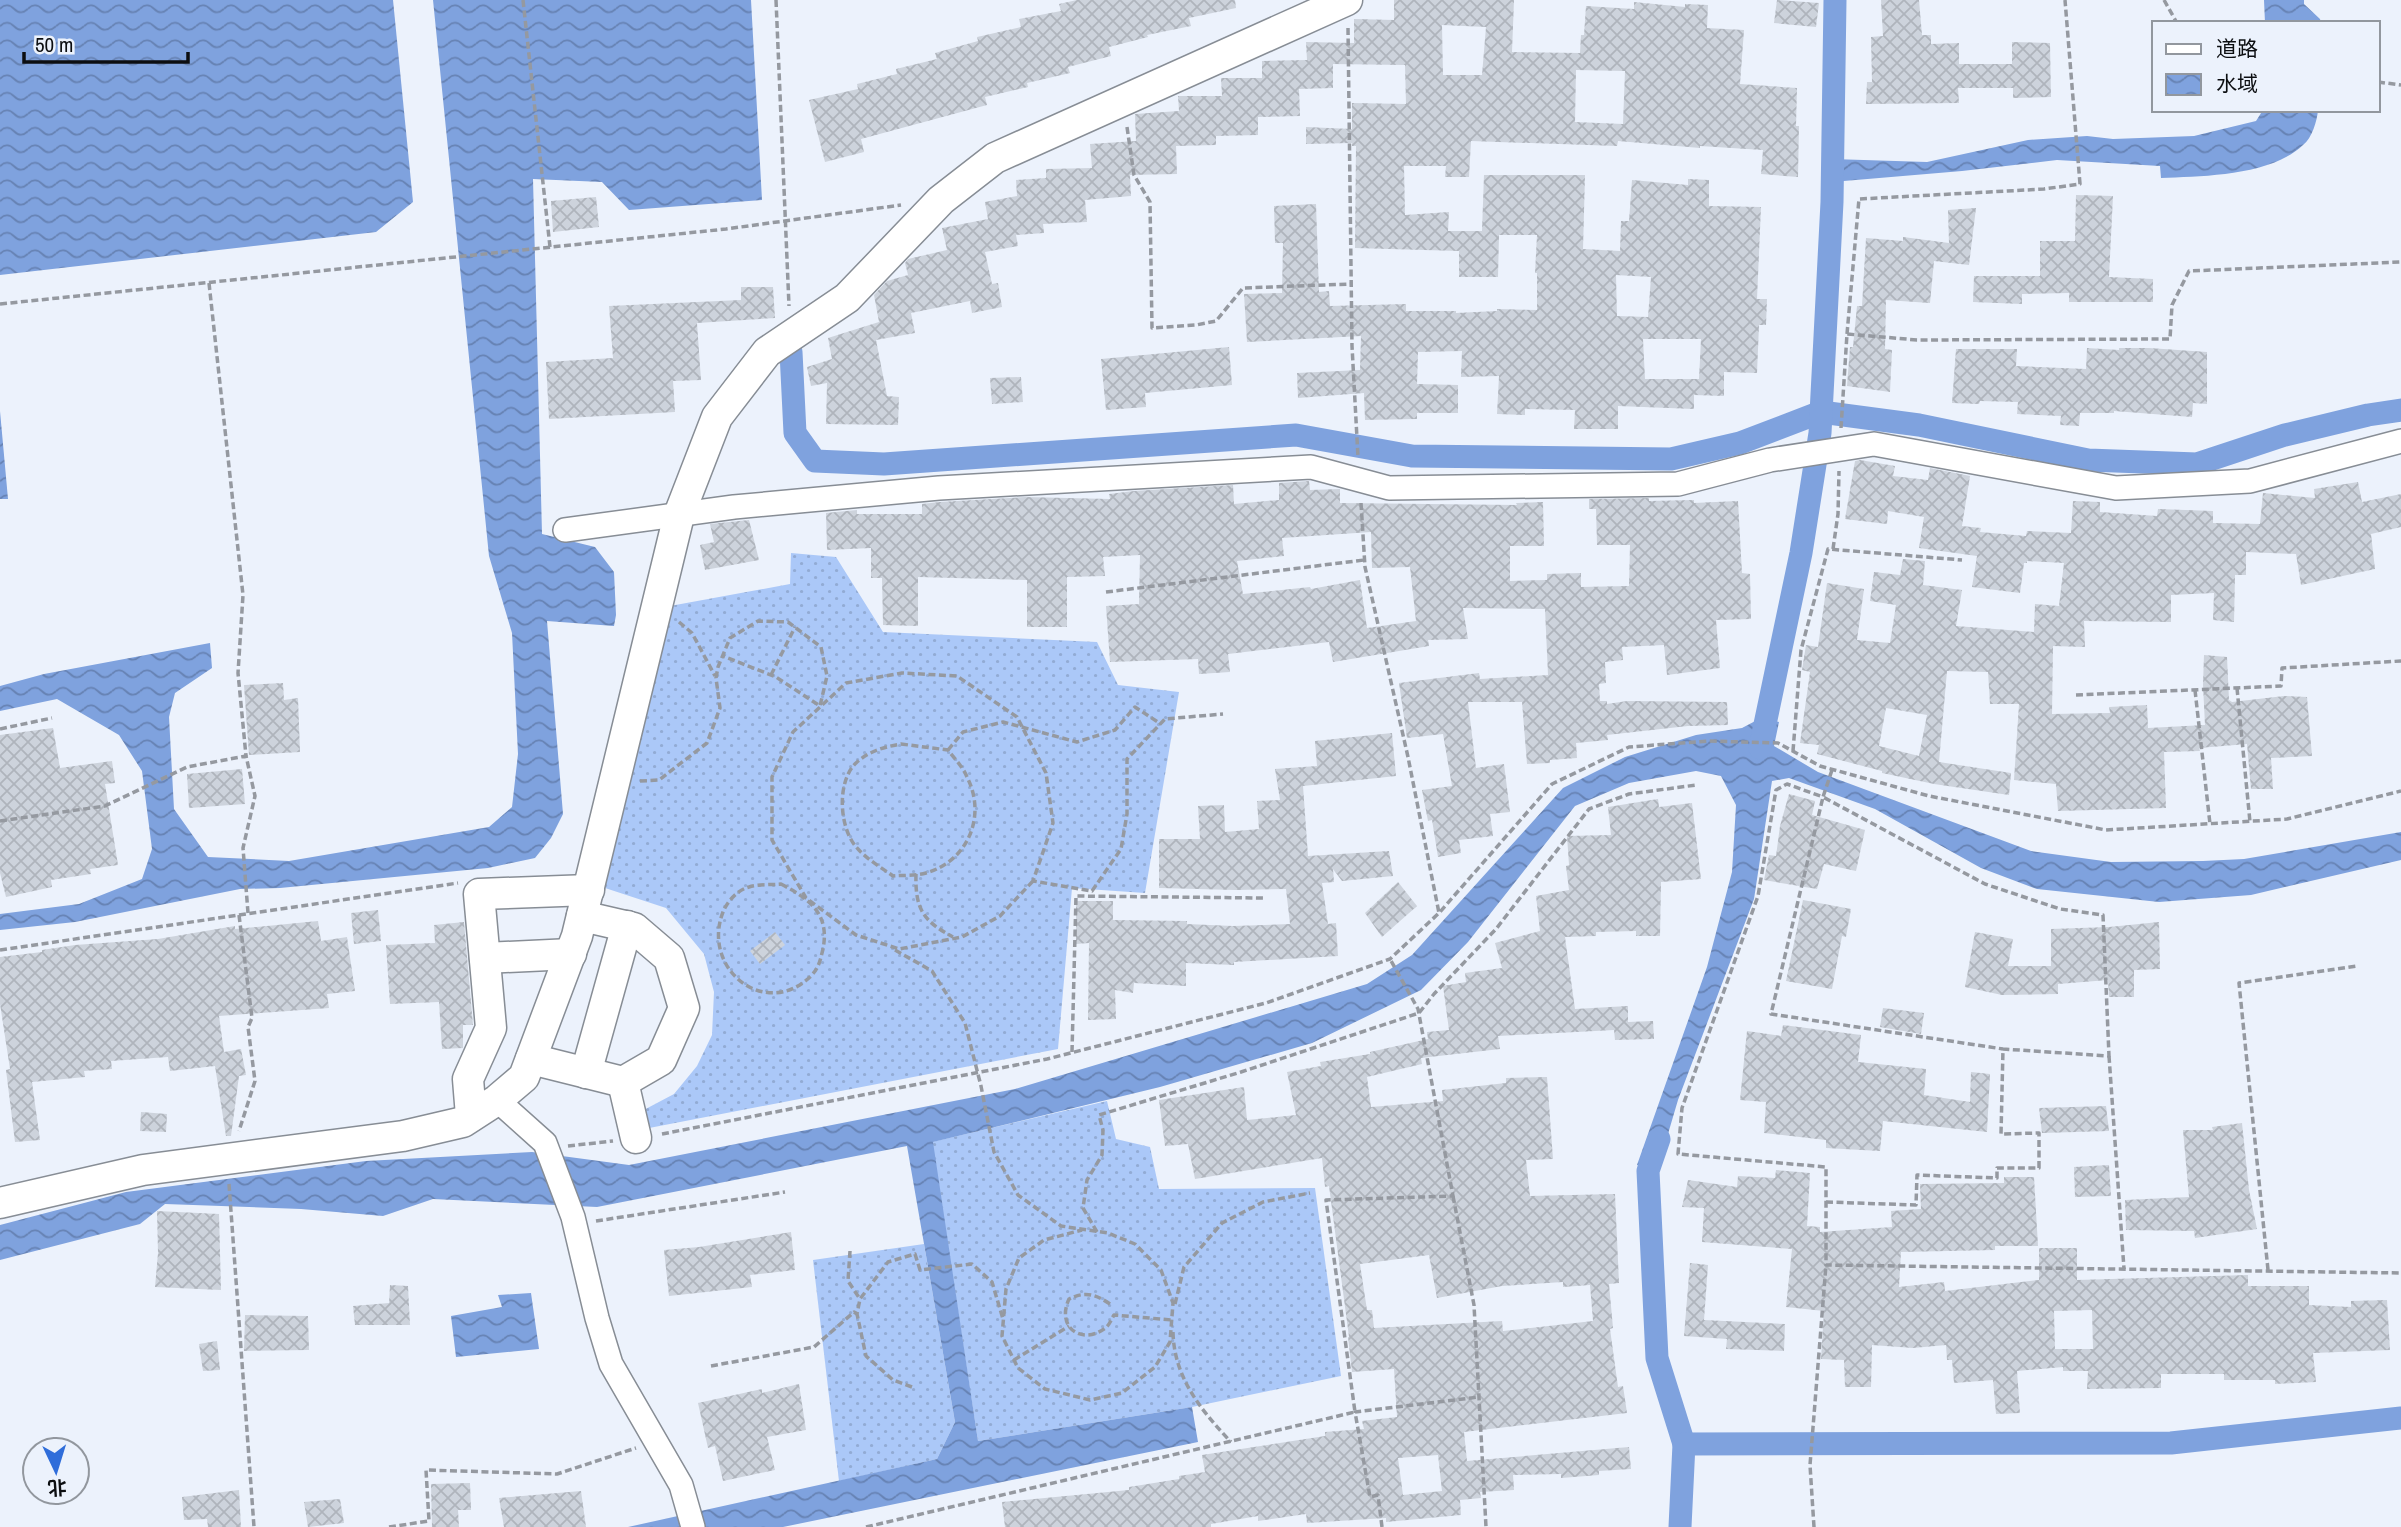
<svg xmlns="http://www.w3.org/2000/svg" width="2401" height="1527" viewBox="0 0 2401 1527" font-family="'Archivo Narrow','Noto Sans SC',sans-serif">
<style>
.grass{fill:url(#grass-dots)}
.water{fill:url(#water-waves)}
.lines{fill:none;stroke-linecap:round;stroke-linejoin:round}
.canal{stroke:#7fa2de;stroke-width:23}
.building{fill:url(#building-cross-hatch);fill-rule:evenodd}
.minor-casing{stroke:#878d95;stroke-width:26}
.tertiary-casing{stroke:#878d95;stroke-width:33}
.path{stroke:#9599a0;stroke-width:3.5;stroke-dasharray:7 3.5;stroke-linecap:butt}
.minor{stroke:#fff;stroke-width:23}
.tertiary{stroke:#fff;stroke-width:30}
</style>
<defs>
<pattern id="grass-dots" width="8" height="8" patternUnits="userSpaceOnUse" patternTransform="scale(1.75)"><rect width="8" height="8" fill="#abc8f8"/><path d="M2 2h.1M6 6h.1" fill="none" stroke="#92abd4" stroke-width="1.8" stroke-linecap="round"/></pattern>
<pattern id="water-waves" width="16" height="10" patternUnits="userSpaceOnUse" patternTransform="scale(1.75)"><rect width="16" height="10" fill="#7fa2de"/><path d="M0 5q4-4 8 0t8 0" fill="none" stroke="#6682b3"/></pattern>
<pattern id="building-cross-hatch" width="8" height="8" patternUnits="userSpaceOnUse" patternTransform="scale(1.75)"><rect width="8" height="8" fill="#cdd3dc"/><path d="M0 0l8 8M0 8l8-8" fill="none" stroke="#afb4bc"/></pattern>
</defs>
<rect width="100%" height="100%" fill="#ecf2fc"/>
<g class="grass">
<polygon points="791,553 836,557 883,632 1097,642 1118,685 1179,692 1145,893 1072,888 1058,1049 644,1129 640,1112 674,1094 697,1066 712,1035 714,992 704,954 666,908 602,887 670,606 790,584"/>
<polygon points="1107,1101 1116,1139 1150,1147 1159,1189 1315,1188 1341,1376 1192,1407 978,1441 932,1142"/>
<polygon points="924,1244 955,1422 937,1459 839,1481 813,1260"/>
</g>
<g class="water">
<polygon points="0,0 393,0 413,202 376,232 0,275"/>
<polygon points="433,0 751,0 762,200 629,210 602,182 533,179 542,534 595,547 614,572 616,615 614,626 547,621 563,814 551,838 535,858 488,868 280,888 240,889 75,922 0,930 0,914 79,904 142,879 152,849 142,771 119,735 57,699 0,711 0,686 44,674 210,643 212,668 175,693 169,717 174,809 208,857 289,861 489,827 512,807 518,754 512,633 489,556"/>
<polygon points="2264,0 2304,0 2304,4 2320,19 2321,23 2265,23"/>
<path d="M2263,110H2318C2317,121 2312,138 2303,145C2270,176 2204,176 2161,178L2160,166L2057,160L1962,171L1832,182V159L1927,162L2028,140L2087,136L2113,139L2194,136L2256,121Z"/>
<polygon points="0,411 8,499 0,499"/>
<polygon points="1761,718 1779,722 1774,746 1818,772 2031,851 2111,862 2203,861 2244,859 2401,832 2401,860 2251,895 2159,902 2037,889 1981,868 1875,809 1789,778 1772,781 1754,899 1678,1100 1657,1171 1637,1165 1707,967 1732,872 1736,805 1721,776 1696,771 1629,783 1575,806 1468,942 1421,990 1312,1043 1160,1087 933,1142 978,1441 1192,1407 1198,1442 783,1527 628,1527 937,1459 955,1422 907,1146 597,1207 433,1199 383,1216 301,1209 165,1204 140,1224 0,1260 0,1225 126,1192 366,1161 532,1152 629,1165 1015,1089 1367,984 1412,955 1563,788 1625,757 1696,735 1742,728"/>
<polygon points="531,1293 539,1349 456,1357 451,1316 502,1307 498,1295"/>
</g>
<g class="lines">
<g class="canal">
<polyline points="791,352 795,433 815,461 884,464 1296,435 1412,456 1671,459 1740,443 1821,412 1919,425 2088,460 2197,464 2285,435 2368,415 2401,410"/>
<polyline points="1760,748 1801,553 1820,433 1832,202 1835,0"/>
<polyline points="1659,1139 1648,1171 1657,1358 1684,1444"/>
<polyline points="1680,1527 1684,1444 2171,1443 2401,1418"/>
</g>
</g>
<g class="building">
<polygon points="1077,0 1235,0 1236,8 1189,18 1191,26 1147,35 1148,37 1109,47 1111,56 1068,67 1070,73 1027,83 1028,87 985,97 987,105 861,139 864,152 825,162 809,100 858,89 857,84 897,74 896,69 937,59 935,53 978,41 977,37 1021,27 1019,19 1061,11 1059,4"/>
<path d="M1394,0H1514L1512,52L1580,53L1581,35H1584L1586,6L1634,9V2L1685,7V4L1708,5L1707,28L1744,30L1740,84L1797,88L1796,126H1799L1798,177L1761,174L1763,150L1700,146V148L1618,141L1617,146L1471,141L1469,177H1445L1446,166H1404L1405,215L1449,212L1448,231H1482L1484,175H1585L1583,249L1620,251L1621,221H1629L1632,180L1688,185V179L1709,180V206L1761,207L1757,299H1767L1766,325H1759L1757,373L1724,372V396L1694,395V409L1618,406V429H1574L1575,410L1525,409V415L1497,414L1499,376L1461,377L1462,351L1418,352L1417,384L1458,385V413H1417V419L1365,420L1364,393L1298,398L1297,373L1360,370L1361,336L1247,342L1244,294L1282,293L1283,243H1275L1274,206L1316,204L1319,292L1329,291L1330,306L1406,304V311H1456V313L1497,311V309L1537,310V273H1535L1537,235H1499L1498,277H1459V251L1355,248L1356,146H1352V143L1306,144V127L1352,129V103L1406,104L1405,65L1333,64V88L1299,89L1300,116L1258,117V135L1216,136V145L1176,146L1177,174L1130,175L1131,196L1085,200L1087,222L1043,224L1044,233L1016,235L1018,246L985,252L992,284L998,283L1002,307L972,313L970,301L911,313L915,333L876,340L887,396L899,397L898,425L826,424L827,383L811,386L807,367L832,359L828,338L879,322L874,295L887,281L908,275L905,263L908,259L947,250L942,228L988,219L985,202L1017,196L1016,180L1046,178V169L1092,168L1090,144L1136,141L1135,114L1179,111L1178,96H1222L1221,78H1262V61L1307,60L1306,42L1354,43V19L1394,20ZM1442,25L1486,27L1482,75H1443ZM1576,70L1625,71L1623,124L1575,122ZM1616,275L1651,277L1648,317L1617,316ZM1643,339H1701L1699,379H1645Z"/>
<polygon points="1777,0 1819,3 1816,27 1774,23"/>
<polygon points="1881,0 1919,0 1922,35 1931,35 1931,44 1959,43 1959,64 2012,64 2012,42 2050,43 2051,97 2013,98 2013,88 1958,88 1959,103 1866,104 1867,82 1872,82 1871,37 1883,36"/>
<polygon points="2076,195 2113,196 2109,277 2153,279 2153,302 2069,302 2069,293 2022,294 2022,304 1973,302 1974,276 2040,276 2040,241 2075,241"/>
<polygon points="596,197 599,227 553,232 551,201"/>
<polygon points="1976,208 1969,265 1934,261 1930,303 1886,300 1885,349 1892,350 1890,392 1847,386 1850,347 1853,347 1857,306 1862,306 1866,238 1903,241 1903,237 1949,243 1948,210"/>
<polygon points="741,287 773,287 775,318 697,323 701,380 673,381 675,412 549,419 546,362 613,358 609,306 741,300"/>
<polygon points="1229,347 1232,385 1145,393 1146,407 1106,410 1101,359"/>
<polygon points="2087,348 2119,350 2119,348 2149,348 2207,352 2207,404 2193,403 2192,417 2114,411 2114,413 2080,413 2079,426 2060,425 2061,416 2017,414 2018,402 1980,401 1979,404 1952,403 1956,349 2017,349 2016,366 2086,369"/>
<polygon points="1021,377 1023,402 992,404 990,378"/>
<path d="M1860,460L1895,466L1893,476L1928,480L1930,468L1970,476L1962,526L1981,528L1980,532L2026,536L2027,531L2071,533L2073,501L2100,502V512L2157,516L2158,509L2213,511V523L2260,524L2263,493L2315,498L2314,489L2358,482L2362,502L2401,494V527L2371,534L2375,569L2301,585L2296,554L2246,552V575H2235L2234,622L2213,620L2214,593L2171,595V622L2084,621L2085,647L2053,646L2052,714L2110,713L2109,707L2147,705L2148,728L2205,725L2203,685L2204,655L2227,657L2229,700L2232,702L2284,696L2307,697L2312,756L2271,758L2273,789H2251L2247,744L2199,748L2200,751L2164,752L2166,808L2058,811L2056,784L2014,780L2019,704H1990L1988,672L1947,671L1939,762L2011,773L2009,795L1934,784L1882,773V771L1817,754L1819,745L1800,743L1810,672L1802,670L1806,645L1818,647L1827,583L1864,589L1857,640L1890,643L1896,605L1870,601L1874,572L1900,575L1903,559L1925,561L1923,585L1962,590L1956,626L2034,632L2035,604L2059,606L2064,563L2027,561V563H2024L2020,593L1972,587L1977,556L1919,548L1924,517L1888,511L1887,524L1845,519L1855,461ZM1886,708L1927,715L1919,756L1879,746Z"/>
<path d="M1309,481L1310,490L1340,489V503L1517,505L1516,503L1543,502L1544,546H1510V581L1547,580V574L1581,573V587L1629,586L1630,545H1597L1596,509H1589V499L1649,498V501L1694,500V503L1738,501L1742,573L1750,574L1751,619L1716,620L1720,668L1667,675L1664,645L1622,647L1623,660L1605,662L1606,683L1599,684L1600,701H1607V704L1627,701L1727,702L1728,725L1688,726L1607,735L1608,740L1576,743L1577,758L1550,760V763L1527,764L1522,702H1468L1476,768L1504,764L1510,812L1490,814L1493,836L1459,840L1461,853L1438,857L1432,820L1428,821L1422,790L1452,786L1443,734L1407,738L1399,683L1479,673L1480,679L1548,675L1545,609L1463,608L1468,639L1428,640L1429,646L1333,662L1329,642L1228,654L1230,672L1199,674L1198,659L1110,662L1106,606L1139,604L1140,555L1103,557L1105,576L1067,577V627H1027V580L918,577V626L883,625L882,578H871V548L827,550L826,513L857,510V514H922V504L940,502L1025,497L1110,499L1109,494L1134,491L1233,485L1234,504L1279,500V483ZM1371,532L1372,568L1410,567L1416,621L1367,628L1360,580L1311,589L1310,587L1243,594L1237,561L1284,556L1282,538Z"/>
<polygon points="749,520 759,560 705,570 700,545 714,542 710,524"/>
<polygon points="283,683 284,700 298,698 300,752 249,755 244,685"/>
<polygon points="53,728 60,768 112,761 115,783 105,784 118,865 90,869 91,874 51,880 52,887 6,897 0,873 0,735"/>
<polygon points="1392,733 1396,776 1303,786 1308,856 1389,851 1393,876 1342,881 1333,869 1334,882 1322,883 1328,924 1336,923 1338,956 1234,962 1234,965 1186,963 1186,986 1134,983 1133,993 1115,990 1116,1019 1088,1020 1089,943 1076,944 1076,901 1113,901 1113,920 1187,921 1187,924 1233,926 1290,924 1286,889 1235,890 1159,888 1159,839 1200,839 1198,806 1224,805 1225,832 1259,829 1257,801 1280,800 1275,769 1317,766 1315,741"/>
<polygon points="242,769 245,804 189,808 187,774"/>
<polygon points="1789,794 1815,801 1812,815 1865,830 1856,871 1824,864 1817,889 1764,880 1769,855 1776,856 1780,826"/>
<path d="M1658,799L1659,807L1692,803L1701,879L1661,882L1660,936H1636V931L1596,932V936L1565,937L1575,1009L1628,1006V1022L1653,1021L1654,1039L1615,1040L1614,1030L1498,1036L1500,1049L1421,1058L1422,1064L1367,1077L1371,1107L1443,1101L1442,1090L1506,1083V1078L1547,1077L1553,1159L1526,1160L1530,1196L1615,1194L1619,1283L1609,1284L1613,1328L1610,1329L1618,1387L1623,1386L1627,1413L1464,1432L1467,1461L1629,1447L1631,1469L1599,1471V1475L1561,1478V1474L1513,1475L1514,1490L1480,1492L1481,1498L1460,1500L1461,1515L1386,1522V1518L1307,1523L1306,1514L1258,1521V1516L1211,1524V1527H1005L1002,1502L1129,1490V1487L1179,1479V1476L1205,1472L1202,1455L1325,1436V1432L1364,1429L1362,1421L1397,1417L1394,1369L1352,1372L1348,1337H1349L1329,1186L1325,1187L1322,1158L1195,1179L1188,1144L1165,1146L1159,1100L1244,1087L1247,1120L1296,1115L1287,1072L1321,1066L1320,1062L1370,1054V1052L1428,1039L1427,1032L1449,1030L1443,986L1466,982L1465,973L1502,968L1495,943L1540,931L1536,896L1569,890L1566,866L1569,865L1567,836L1611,835L1608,807ZM1429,1255L1437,1298L1502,1286L1563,1282V1287L1590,1285L1593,1321L1503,1331L1502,1321L1374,1328L1372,1310H1367L1360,1264ZM1438,1455L1442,1491L1403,1495L1398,1458Z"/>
<polygon points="1398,882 1417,906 1382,937 1365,913"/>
<polygon points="1803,900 1851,909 1846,937 1842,936 1832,989 1786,981"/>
<polygon points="378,910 381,941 354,944 351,913"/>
<polygon points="318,921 321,941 347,937 355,991 327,994 329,1008 219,1016 224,1052 241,1049 246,1075 239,1076 231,1136 226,1136 215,1066 170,1071 168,1057 111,1061 112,1069 84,1071 85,1077 32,1082 40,1140 15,1142 6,1070 10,1069 0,1004 0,957 42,952 42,950 75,945 158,939 235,926 235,929"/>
<polygon points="464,922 473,1025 463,1025 463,1048 442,1049 439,1002 390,1004 386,945 435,943 434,925"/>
<polygon points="2159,922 2160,969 2134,970 2134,997 2109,997 2108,980 2058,984 2058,994 2002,995 1965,987 1975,932 2013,939 2008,966 2051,966 2051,929 2109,927"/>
<polygon points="775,932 785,945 760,964 750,951"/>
<polygon points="1883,1008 1924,1013 1921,1034 1880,1027"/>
<polygon points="1783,1025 1861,1035 1858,1062 1926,1069 1924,1095 1970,1102 1971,1072 1990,1074 1987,1132 1883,1121 1880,1151 1826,1148 1826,1140 1764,1133 1766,1102 1740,1100 1747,1031 1781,1036"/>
<polygon points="2106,1106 2109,1131 2042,1133 2039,1108"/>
<polygon points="141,1112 167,1114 166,1132 140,1131"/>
<polygon points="2242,1123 2249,1190 2257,1229 2195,1238 2194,1231 2126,1230 2125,1200 2189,1197 2183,1130 2213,1130 2212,1127"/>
<polygon points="2109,1165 2111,1196 2075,1197 2074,1167"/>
<path d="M1776,1170L1810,1173L1807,1226L1820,1227V1232L1892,1227L1891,1211L1921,1209L1920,1184L2004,1183V1177H2034L2038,1246H1995V1250L1901,1252L1899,1287L1944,1282L1945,1291L2039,1280V1248H2077V1280L2248,1275V1286H2309V1305L2351,1307V1301L2387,1300L2390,1350L2313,1353L2316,1382L2275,1384V1380H2224V1374H2161V1388L2087,1389L2088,1371H2063V1367L2017,1371L2020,1413L1996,1414L1993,1380L1954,1383L1952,1360H1947L1946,1345L1913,1348L1872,1345L1871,1387H1845L1844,1360L1821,1359L1824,1311L1786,1307L1792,1249L1702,1242L1704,1208L1682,1207L1688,1180L1737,1187L1738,1176L1775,1178ZM2092,1310L2093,1349H2055L2054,1311Z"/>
<polygon points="157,1211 219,1214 221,1290 155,1287 158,1253"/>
<polygon points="791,1232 795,1270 750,1275 752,1287 669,1296 664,1250 699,1247"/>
<polygon points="1690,1263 1708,1265 1704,1320 1785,1324 1784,1351 1726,1349 1727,1339 1684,1336"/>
<polygon points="390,1285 408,1286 410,1325 355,1325 353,1306 389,1303"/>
<polygon points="245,1315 308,1316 309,1350 244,1351"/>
<polygon points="217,1341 220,1370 203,1371 199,1344"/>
<polygon points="799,1384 806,1430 767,1437 775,1470 723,1481 715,1446 708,1448 698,1403 762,1389 762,1393"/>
<polygon points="470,1483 471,1510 458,1510 459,1527 432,1527 431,1484"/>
<polygon points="239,1490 241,1527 208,1527 207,1519 184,1520 182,1497"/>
<polygon points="581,1491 586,1527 504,1527 499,1498"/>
<polygon points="340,1499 344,1523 308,1527 304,1502"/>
</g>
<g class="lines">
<g class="minor-casing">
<g id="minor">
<polyline points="565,530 734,507 939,488 1311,467 1389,488 1678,484 1770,460 1874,444 2116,488 2250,481 2401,441"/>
<polyline points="497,1100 545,1143 573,1217 597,1318 611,1364 681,1485 693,1527"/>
</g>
</g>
<g class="tertiary-casing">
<g id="tertiary">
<polyline points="485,958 571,954"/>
<polyline points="531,1059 623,1082 661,1060 684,1008 669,958 634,928 582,916"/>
<polyline points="586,1073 627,926"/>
<polyline points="623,1082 636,1138"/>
<polyline points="471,1116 468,1079 491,1028 479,894 589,890"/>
<polyline points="0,1203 143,1170 403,1136 463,1122 497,1100 524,1077 577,936 679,515 717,417 767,352 847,298 941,200 995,158 1347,0"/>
</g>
</g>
<g class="path">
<polyline points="523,0 550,247"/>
<polyline points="776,0 789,306"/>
<polyline points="2164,0 2177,23"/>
<polyline points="1348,28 1352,346 1358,457"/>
<polyline points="2378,82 2401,85"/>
<polyline points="1127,127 1134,175 1150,202 1152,328 1196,325 1216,321 1243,288 1351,284"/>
<polyline points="209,283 243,595 238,673 246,756"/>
<polyline points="0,304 726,229 901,205"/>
<polyline points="1847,334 1859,199 2044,189 2080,184 2065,0"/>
<polyline points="1841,428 1847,334 1917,340 2170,339 2172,305 2189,271 2401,262"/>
<polyline points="1361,503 1365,567 1408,757 1439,913"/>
<polyline points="1833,549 1838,514 1839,471"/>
<polyline points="1106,592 1364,560"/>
<polyline points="679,622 692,633 715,676"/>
<polyline points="771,675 795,627"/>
<polyline points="2237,688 2250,822"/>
<polyline points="2195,690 2210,824"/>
<polyline points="2076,695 2281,686 2282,668 2401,661"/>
<polyline points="0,729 52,718"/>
<path d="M901,744L948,750C954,758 963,767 967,777C987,816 968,861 926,873C916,876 903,875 893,876C882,868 868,860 858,849C839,830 836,782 856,763C869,751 884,747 901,744Z"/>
<polyline points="948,750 963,732 1003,722 1077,742 1115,730 1135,707 1161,724"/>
<polyline points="1793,751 1801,650 1828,549 1962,560"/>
<polyline points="1832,770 1823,797 1787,784 1776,790 1758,896 1682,1108 1678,1154 1826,1167 1826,1265 2401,1273"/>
<polyline points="640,781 659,780 707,743 720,708 716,678 718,667 730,638 758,621 788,622 821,647 827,676 820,706 776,677 723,656"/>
<polyline points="0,821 105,806 187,767 246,756 255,796 243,848 248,913"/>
<path d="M916,874C915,909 923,921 953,937"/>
<polyline points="1033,881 1000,916 962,937 899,949 856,935 806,898 772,840 772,777 793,732 846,683 902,673 957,676 1017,717 1046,773 1053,823 1033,881 1092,891 1121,849 1127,814 1127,759 1165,719 1223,714"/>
<path d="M781,884C809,899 830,913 823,949C820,961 819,968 810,977C764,1020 701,968 723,912C727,902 737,890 749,887C758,884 771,885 781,884Z"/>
<polyline points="239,915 252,1018 248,1027 255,1081 239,1131"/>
<polyline points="0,950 458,883"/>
<polyline points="895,950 932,971 965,1023 981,1086 994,1152 1018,1195 1061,1226 1108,1233 1135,1244 1161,1270 1173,1303 1170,1342 1155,1367 1122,1393 1090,1400 1045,1389 1018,1368 1002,1336 1006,1289 1019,1258 1044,1240 1082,1230"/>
<polyline points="1072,1052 1076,896 1264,898"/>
<polyline points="2109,1056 2124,1269"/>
<polyline points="662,1134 1047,1059 1266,1003 1390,959 1439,913 1552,784 1629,747 1708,741 1778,743 1820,766 1929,796 2106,830 2287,819 2401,791"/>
<polyline points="568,1146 613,1141"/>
<polyline points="229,1184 254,1527"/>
<polyline points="1453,1196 1474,1305 1486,1527"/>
<polyline points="1826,1202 1916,1205 1917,1175 1997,1178 1997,1168 2039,1168 2039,1133 2001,1134 2003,1049 2109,1056 2103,915 2060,909 1985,884 1823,797 1771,1014 2003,1049"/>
<polyline points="596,1221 785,1192"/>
<polyline points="1097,1232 1083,1208 1087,1180 1102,1155 1103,1130 1099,1115 1241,1072 1419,1013 1434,994 1496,929 1589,809 1629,794 1696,785"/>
<polyline points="850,1251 848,1281 860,1299"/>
<polyline points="2268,1270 2239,983 2357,966"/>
<path d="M1110,1304C1095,1294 1085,1291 1069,1299C1056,1327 1081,1345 1104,1329C1109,1326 1111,1320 1114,1315L1172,1320"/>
<polyline points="1175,1304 1184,1267 1222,1223 1263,1202 1310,1193"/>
<path d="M1173,1332C1174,1378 1201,1410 1231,1442"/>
<polyline points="1014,1360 1069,1326"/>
<polyline points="711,1366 814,1347 854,1312 857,1314"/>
<polyline points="912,1387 893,1380 866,1356 857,1314 860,1299 888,1262 915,1254 920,1270 972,1264 992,1282 1003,1319"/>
<polyline points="389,1527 429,1521 426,1470 557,1474 636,1448"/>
<polyline points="866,1527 1355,1412 1326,1200 1453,1196 1418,1009 1390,959"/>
<polyline points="1382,1527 1378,1495 1370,1497 1355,1412 1479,1397"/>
<polyline points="1814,1527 1810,1465 1826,1265"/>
</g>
<use href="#minor" class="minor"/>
<use href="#tertiary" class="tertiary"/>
</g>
<rect x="2152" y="21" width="228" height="91" fill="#ecf2fc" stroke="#92979e" stroke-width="2"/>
<rect x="2166" y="44" width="35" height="10" fill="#ffffff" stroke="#92979e" stroke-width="2"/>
<text x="2216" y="56" font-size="21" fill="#0c0e11">道路</text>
<rect x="2166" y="74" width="35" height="21" fill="url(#water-waves)" stroke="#92979e" stroke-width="2"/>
<text x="2216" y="91" font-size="21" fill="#0c0e11">水域</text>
<g transform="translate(56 1471) rotate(176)"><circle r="33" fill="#ecf2fc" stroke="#92979e" stroke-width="2"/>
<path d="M0-5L12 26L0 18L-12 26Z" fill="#2f6dda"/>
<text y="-10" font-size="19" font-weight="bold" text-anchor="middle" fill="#0c0e11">北</text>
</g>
<path d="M24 52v10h164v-10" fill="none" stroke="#0c0e11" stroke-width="3.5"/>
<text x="35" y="52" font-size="21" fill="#0c0e11" stroke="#ecf2fc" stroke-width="5" paint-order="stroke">50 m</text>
</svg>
